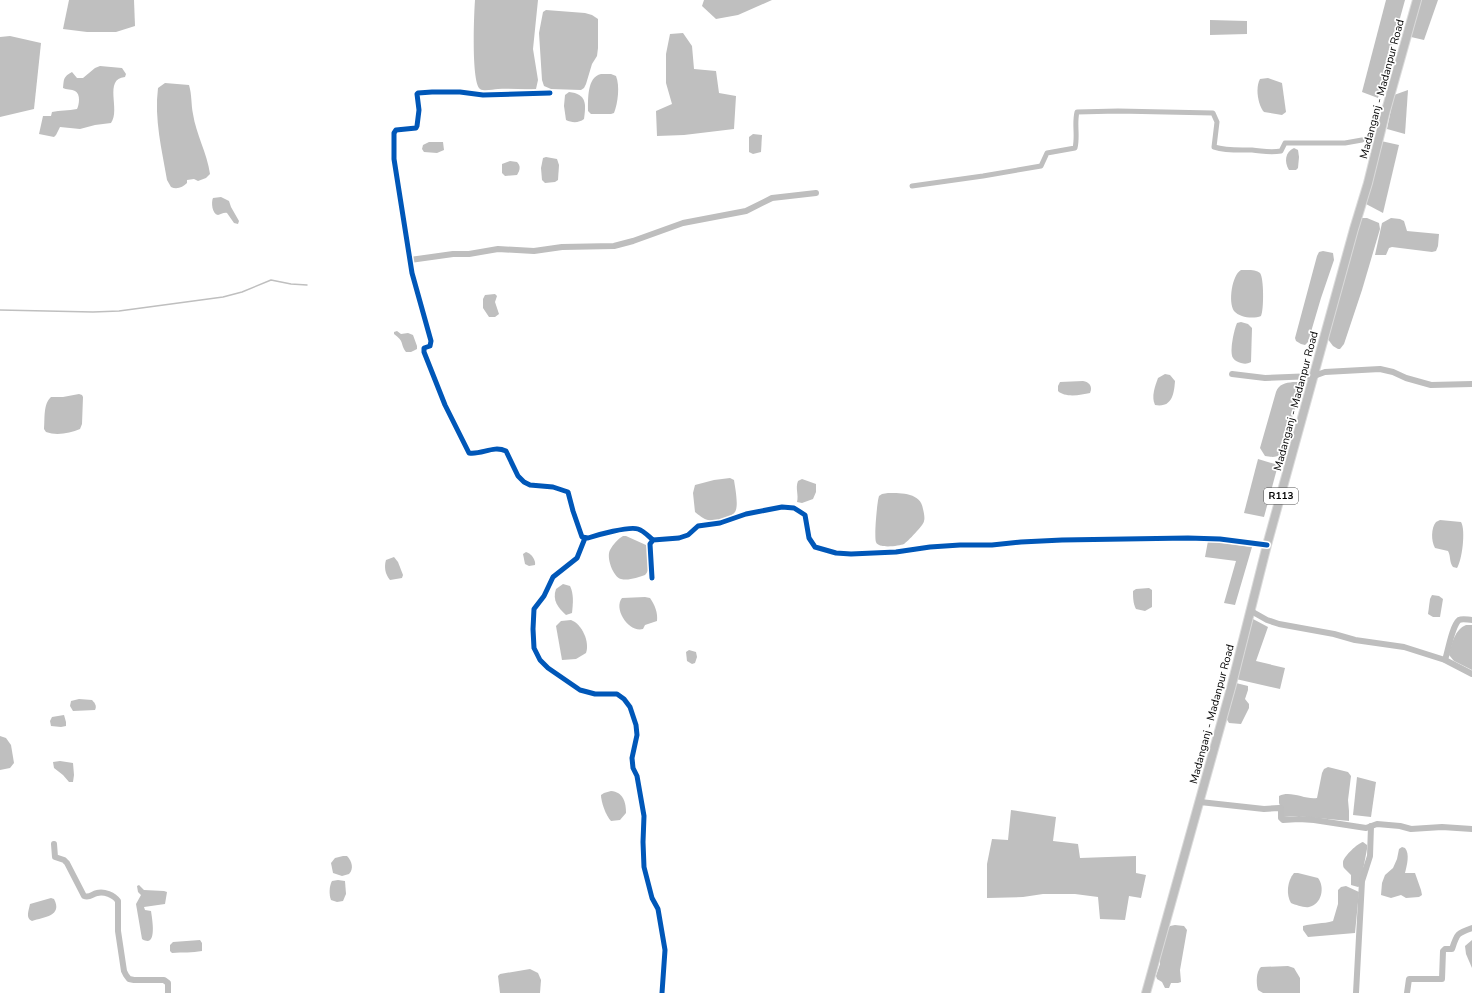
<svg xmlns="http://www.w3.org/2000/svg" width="1472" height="993" viewBox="0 0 1472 993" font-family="'Nunito Sans',sans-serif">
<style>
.water{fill:#bfbfbf}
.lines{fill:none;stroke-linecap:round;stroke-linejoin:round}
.stream{stroke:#bfbfbf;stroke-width:1.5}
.canal{stroke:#bfbfbf;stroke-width:5}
.major-casing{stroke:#dbdbdb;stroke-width:10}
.minor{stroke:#bebebe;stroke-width:6}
.major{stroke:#bebebe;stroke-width:8}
.cycleway-casing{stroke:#fff;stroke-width:8}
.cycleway{stroke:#0057b8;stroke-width:5}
.labels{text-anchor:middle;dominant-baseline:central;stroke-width:3.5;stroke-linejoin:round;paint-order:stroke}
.shield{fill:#fff;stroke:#4c4c4c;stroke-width:1}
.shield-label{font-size:10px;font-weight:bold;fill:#000}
.street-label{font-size:11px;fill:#000;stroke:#fff}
</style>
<rect width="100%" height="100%" fill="#fff"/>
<g class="water">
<polygon points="69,0 134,0 135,26 116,32 87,32 63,29"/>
<path d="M475,0H538L533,49L538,80L536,89C523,90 511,88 498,89C493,89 485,92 480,89C471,82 474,14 475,0Z"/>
<polygon points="704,0 772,0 738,15 716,19 702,6"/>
<polygon points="1386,0 1405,0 1378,98 1362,92"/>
<polygon points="1419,0 1438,0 1424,40 1411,37 1410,28"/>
<polygon points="546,10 585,13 592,15 598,19 598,48 597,56 592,64 586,84 584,88 581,90 551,89 544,86 542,80 539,33 543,12"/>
<polygon points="1210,20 1247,21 1247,34 1210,35"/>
<polygon points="683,33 692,46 694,69 716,71 719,93 736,96 734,129 684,135 657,136 656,111 672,104 666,83 666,54 670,34"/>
<polygon points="10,36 41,43 34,109 0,117 0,37"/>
<path d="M100,66L122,68L126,74L125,77C103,79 121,110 111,123L95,125L80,129L60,127L56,135L54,137L39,134L43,116H51L52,112C60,110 68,111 77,109C79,105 81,94 75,91C72,89 66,90 63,88C64,79 63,77 72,72L77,78H83L95,68Z"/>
<path d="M601,74H611L616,76C620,86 618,103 614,113L611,114H591L588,111C588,99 587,77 601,74Z"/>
<path d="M1268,78L1282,83L1286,112L1282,115L1264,112C1258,105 1255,88 1260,79Z"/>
<path d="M165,83L189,85C192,95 191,104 193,114C196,134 207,153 210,174L206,178L198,181L194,179L187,180V183C183,187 177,190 171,187L167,180C162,150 154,119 158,88Z"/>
<polygon points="1408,90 1405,134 1387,129 1394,95"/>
<path d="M569,92C587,94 586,104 584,119C579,123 572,123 566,120L564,106L565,95Z"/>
<polygon points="753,134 762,135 761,152 753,154 749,152 749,137"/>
<polygon points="1381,141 1399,145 1383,213 1366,204"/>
<polygon points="429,142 443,142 444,150 437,153 424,152 422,149 423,145"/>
<path d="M1294,148L1298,150L1299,157L1298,168L1296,170H1289C1284,162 1285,152 1294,148Z"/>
<polygon points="546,157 557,159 559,165 558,180 555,182 545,183 542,180 541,168 543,158"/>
<path d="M510,161L517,162C521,166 520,170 517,175L505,176L502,173V164Z"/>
<path d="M221,197L229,201L231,207L239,221L238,224L234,223L227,213C224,212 220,215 218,215C212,214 211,202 213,198Z"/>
<polygon points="1359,218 1367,218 1379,223 1380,229 1362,290 1344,344 1340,349 1338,349 1333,346 1327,338"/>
<polygon points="1391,218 1400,219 1404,221 1407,231 1439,234 1438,246 1436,251 1432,252 1392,247 1389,248 1386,255 1375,255 1382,223"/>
<polygon points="1323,251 1333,253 1334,260 1321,298 1308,342 1305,345 1301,344 1296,341 1295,338 1317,256 1319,252"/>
<path d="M1241,270C1246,270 1256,269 1260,273C1264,278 1264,310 1261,316C1254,319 1240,318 1234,311C1228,302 1232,275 1241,270Z"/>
<polygon points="495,294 497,296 495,302 499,314 495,317 489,317 483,308 483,299 485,295"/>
<path d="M1241,322L1248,324L1252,328L1251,362C1247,364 1245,364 1241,363C1238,362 1235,361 1233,358C1229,352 1234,330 1237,323Z"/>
<path d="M397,331L401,334L408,333L413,335L417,346V349L411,352H406C400,344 405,342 394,334V332Z"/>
<path d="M1165,374L1170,375L1175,381C1174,394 1172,408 1155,405C1151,397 1155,386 1158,378Z"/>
<path d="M1083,381C1089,382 1093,386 1090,393C1081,395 1065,398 1058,391V386L1060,382Z"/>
<path d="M1293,382H1300L1302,384C1299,401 1291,417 1288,433C1286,440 1286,450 1281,454C1276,458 1271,457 1265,456L1260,448L1276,392C1279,384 1285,383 1293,382Z"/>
<path d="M79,394L82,395L83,397L82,424L80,429C70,433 57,436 46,432L44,429C45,419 43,404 51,397H63Z"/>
<polygon points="1258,459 1278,465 1264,517 1244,513"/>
<path d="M730,478L734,480C735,487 739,506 735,512C731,518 715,522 708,520C703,519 699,515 695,512L693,493L695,485L714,480Z"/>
<path d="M802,479L816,484V492L813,499L802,503L797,502C799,495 795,488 798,481Z"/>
<path d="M888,493C902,493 921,493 923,509C924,513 925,518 924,521C924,525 907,542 904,544C899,546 878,549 876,542C874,537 877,502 879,496L882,494Z"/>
<path d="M1440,520L1461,522C1466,530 1462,561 1457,568L1453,567C1449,562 1451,556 1448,551L1435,548C1431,541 1431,528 1436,522Z"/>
<path d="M623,536H626L646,545C649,552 652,569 645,575C638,577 629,581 621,579C613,577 606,557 610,550C613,544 618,539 623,536Z"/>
<polygon points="1208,541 1252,547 1235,605 1224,603 1236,561 1205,557"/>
<path d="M526,552C531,553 536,560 535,565L529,566L525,564L523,554Z"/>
<path d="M394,557L398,562L403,575L402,578L390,580C385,574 384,567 386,560Z"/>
<path d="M563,584L570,586C574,594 573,604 572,613L566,615C558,608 552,600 556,589Z"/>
<path d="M1136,589L1149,588L1152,590V607L1145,611L1136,609C1133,604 1133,596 1133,591Z"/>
<polygon points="1432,595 1439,596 1443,599 1440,617 1433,617 1428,614 1430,599"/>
<path d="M645,597L650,598C655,605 658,613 657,621L645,625L643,629C629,633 613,609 622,598Z"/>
<polygon points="1253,619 1268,627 1256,661 1285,668 1280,689 1236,679"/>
<path d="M571,620C582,624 590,642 586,653L576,659L562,660L556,626L561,621Z"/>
<path d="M1466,625H1472V670L1454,661L1449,655C1451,645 1455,629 1466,625Z"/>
<polygon points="689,650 696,652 697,657 695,663 692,664 687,661 686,652"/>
<polygon points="1236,683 1248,686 1248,690 1245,699 1249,704 1249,708 1241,724 1229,723 1226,718"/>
<path d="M79,699L92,700C95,703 97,706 95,710L73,711L70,706L71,701Z"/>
<polygon points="64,715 66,722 66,726 61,727 51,726 50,721 52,717"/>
<polygon points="0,736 6,738 11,745 14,763 10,768 0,770"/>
<polygon points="60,761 73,763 74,775 73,782 69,782 63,775 54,768 53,762"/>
<path d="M1328,767L1348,772L1351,776L1348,800L1349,811V821L1296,816L1284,817L1279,803V796C1291,790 1305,800 1317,798L1322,773L1324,769Z"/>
<polygon points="1357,777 1376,782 1371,817 1353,815"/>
<path d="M611,791C623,792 626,802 626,813L620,820L611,821C606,816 601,802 601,795L604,793Z"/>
<polygon points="1011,810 1056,817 1053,841 1078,844 1080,858 1136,856 1136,873 1146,875 1141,898 1129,896 1125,920 1100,919 1098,897 1075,894 1043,894 1023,897 987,898 987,864 992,839 1008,840"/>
<path d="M1363,842L1367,845V849L1360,886L1358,887L1351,885V875L1344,868C1343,867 1343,864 1343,862C1344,856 1358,843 1363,842Z"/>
<path d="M1402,847L1405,848C1410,854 1407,865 1405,873H1415L1421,890L1422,895L1419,897L1406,898L1401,895L1391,898L1381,895L1382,883L1385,875L1393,868L1397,859L1399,849Z"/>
<path d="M343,856H347C352,861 354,869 349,874L342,876L333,873L331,863L335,858Z"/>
<path d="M1294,873H1298L1318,878C1325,887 1322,904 1309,907C1304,908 1296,905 1291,903C1286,895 1287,881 1294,873Z"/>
<path d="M338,880L345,881L346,894L343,901L337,902L331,900C329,895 329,886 332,881Z"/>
<path d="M139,885L144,890L164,891L167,892L165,904L144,907L145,910L151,911C152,918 158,949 142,939L136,904L141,895L138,892L137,886Z"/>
<path d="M1346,886L1359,892L1355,933L1308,937L1303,930V926C1313,923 1323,924 1333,921L1338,904V890L1341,887Z"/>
<path d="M51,898L54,899C63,916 44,917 32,921C25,918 29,910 30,904Z"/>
<polygon points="1175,925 1184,926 1187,930 1180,970 1181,982 1178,983 1171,983 1169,988 1165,988 1162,982 1157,979 1156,976 1160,964 1160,952 1167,930 1170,926"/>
<path d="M200,940L202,943V951C192,953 183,952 172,953L170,951V945L173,942Z"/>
<polygon points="1472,940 1472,968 1466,954 1465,946"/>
<path d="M1288,966L1294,968L1300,978V993H1263L1258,990C1256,983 1256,972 1261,967Z"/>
<polygon points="530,969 538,973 541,980 540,993 500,993 498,976 500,974"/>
</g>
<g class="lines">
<polyline class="stream" points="0,310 93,312 119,311 223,297 242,292 271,280 291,284 307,285"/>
<path class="canal" d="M912,186L983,176L1041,166L1047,153L1075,148C1078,136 1074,124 1077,112L1118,111L1213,113L1217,122L1214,147C1227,151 1239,150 1252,150C1264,151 1269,153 1281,151L1285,143H1345L1362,140"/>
<g class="major-casing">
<polyline id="major" points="1146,993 1231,688 1267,545 1354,229 1368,183 1385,114 1417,0"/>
</g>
<g class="minor">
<path d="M550,93L483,95L460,92H432L418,93L417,94L419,110L417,126L416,128L396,130L394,133V159L412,273L431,341L430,346L424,348V352L445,405L469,453C482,455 493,445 506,451L518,476L524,482L530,485L553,487L568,492L573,511L582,537L588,538C597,535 629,526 638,529C644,531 648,536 653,540"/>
<polyline points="410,260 453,254 469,254 498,249 534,251 562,247 614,246 633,241 683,223 746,211 772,198 816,193"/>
<polyline points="1232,374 1265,378 1314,376 1325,372 1380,369 1393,372 1406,378 1431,385 1472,384"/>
<polyline points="585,538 577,558 553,577 544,596 534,609 533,629 534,648 540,660 548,668 580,690 595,694 617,694 624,699 630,707 636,725 637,735 632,758 633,768 637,776 644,816 643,842 644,867 652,898 658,909 665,950 662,993"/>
<polyline points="652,578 650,544 653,540 679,538 688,535 698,526 720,523 746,514 782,507 794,508 805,515 809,538 815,547 836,553 851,554 896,552 930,547 960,545 992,545 1021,542 1062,540 1188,538 1220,539 1267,545"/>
<polyline points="1251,611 1267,620 1279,624 1334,634 1355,640 1404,647 1445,660 1472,674"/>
<path d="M1445,660C1448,651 1452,626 1459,620C1463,618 1468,620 1472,620"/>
<polyline points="1200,802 1264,809 1279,808 1281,808 1281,818 1283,820 1299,819 1314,820 1366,828 1377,824 1400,826 1411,829 1442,827 1472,829"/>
<path d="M54,844L55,857L64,860L67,863L84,896C90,898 92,894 97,893C104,891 114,895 118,901V931L124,971L126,975L129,979L134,980H164L168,983V993"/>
<polyline points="1356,993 1362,881 1370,856 1371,826"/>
<path d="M1407,993L1409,979H1442L1443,951L1445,949H1452C1457,934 1457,933 1472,928"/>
</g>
<use href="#major" class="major"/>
<g class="cycleway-casing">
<g id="cycleway">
<path d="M550,93L483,95L460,92H432L418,93L417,94L419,110L417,126L416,128L396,130L394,133V159L412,273L431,341L430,346L424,348V352L445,405L469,453C482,455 493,445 506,451L518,476L524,482L530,485L553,487L568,492L573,511L582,537L588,538C597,535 629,526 638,529C644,531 648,536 653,540"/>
<polyline points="585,538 577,558 553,577 544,596 534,609 533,629 534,648 540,660 548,668 580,690 595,694 617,694 624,699 630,707 636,725 637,735 632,758 633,768 637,776 644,816 643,842 644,867 652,898 658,909 665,950 662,993"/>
<polyline points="652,578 650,544 653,540 679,538 688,535 698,526 720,523 746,514 782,507 794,508 805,515 809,538 815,547 836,553 851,554 896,552 930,547 960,545 992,545 1021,542 1062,540 1188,538 1220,539 1267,545"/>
</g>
</g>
<use href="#cycleway" class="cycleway"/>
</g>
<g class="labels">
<rect class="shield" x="1264" y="488" width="34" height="16" rx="3"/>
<g class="shield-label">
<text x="1281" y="496">R113</text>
</g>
<g class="street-label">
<text transform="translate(1382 89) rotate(-75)">Madanganj - Madanpur Road</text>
<text transform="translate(1296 401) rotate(-75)">Madanganj - Madanpur Road</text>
<text transform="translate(1212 714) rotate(-75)">Madanganj - Madanpur Road</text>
</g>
</g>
</svg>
